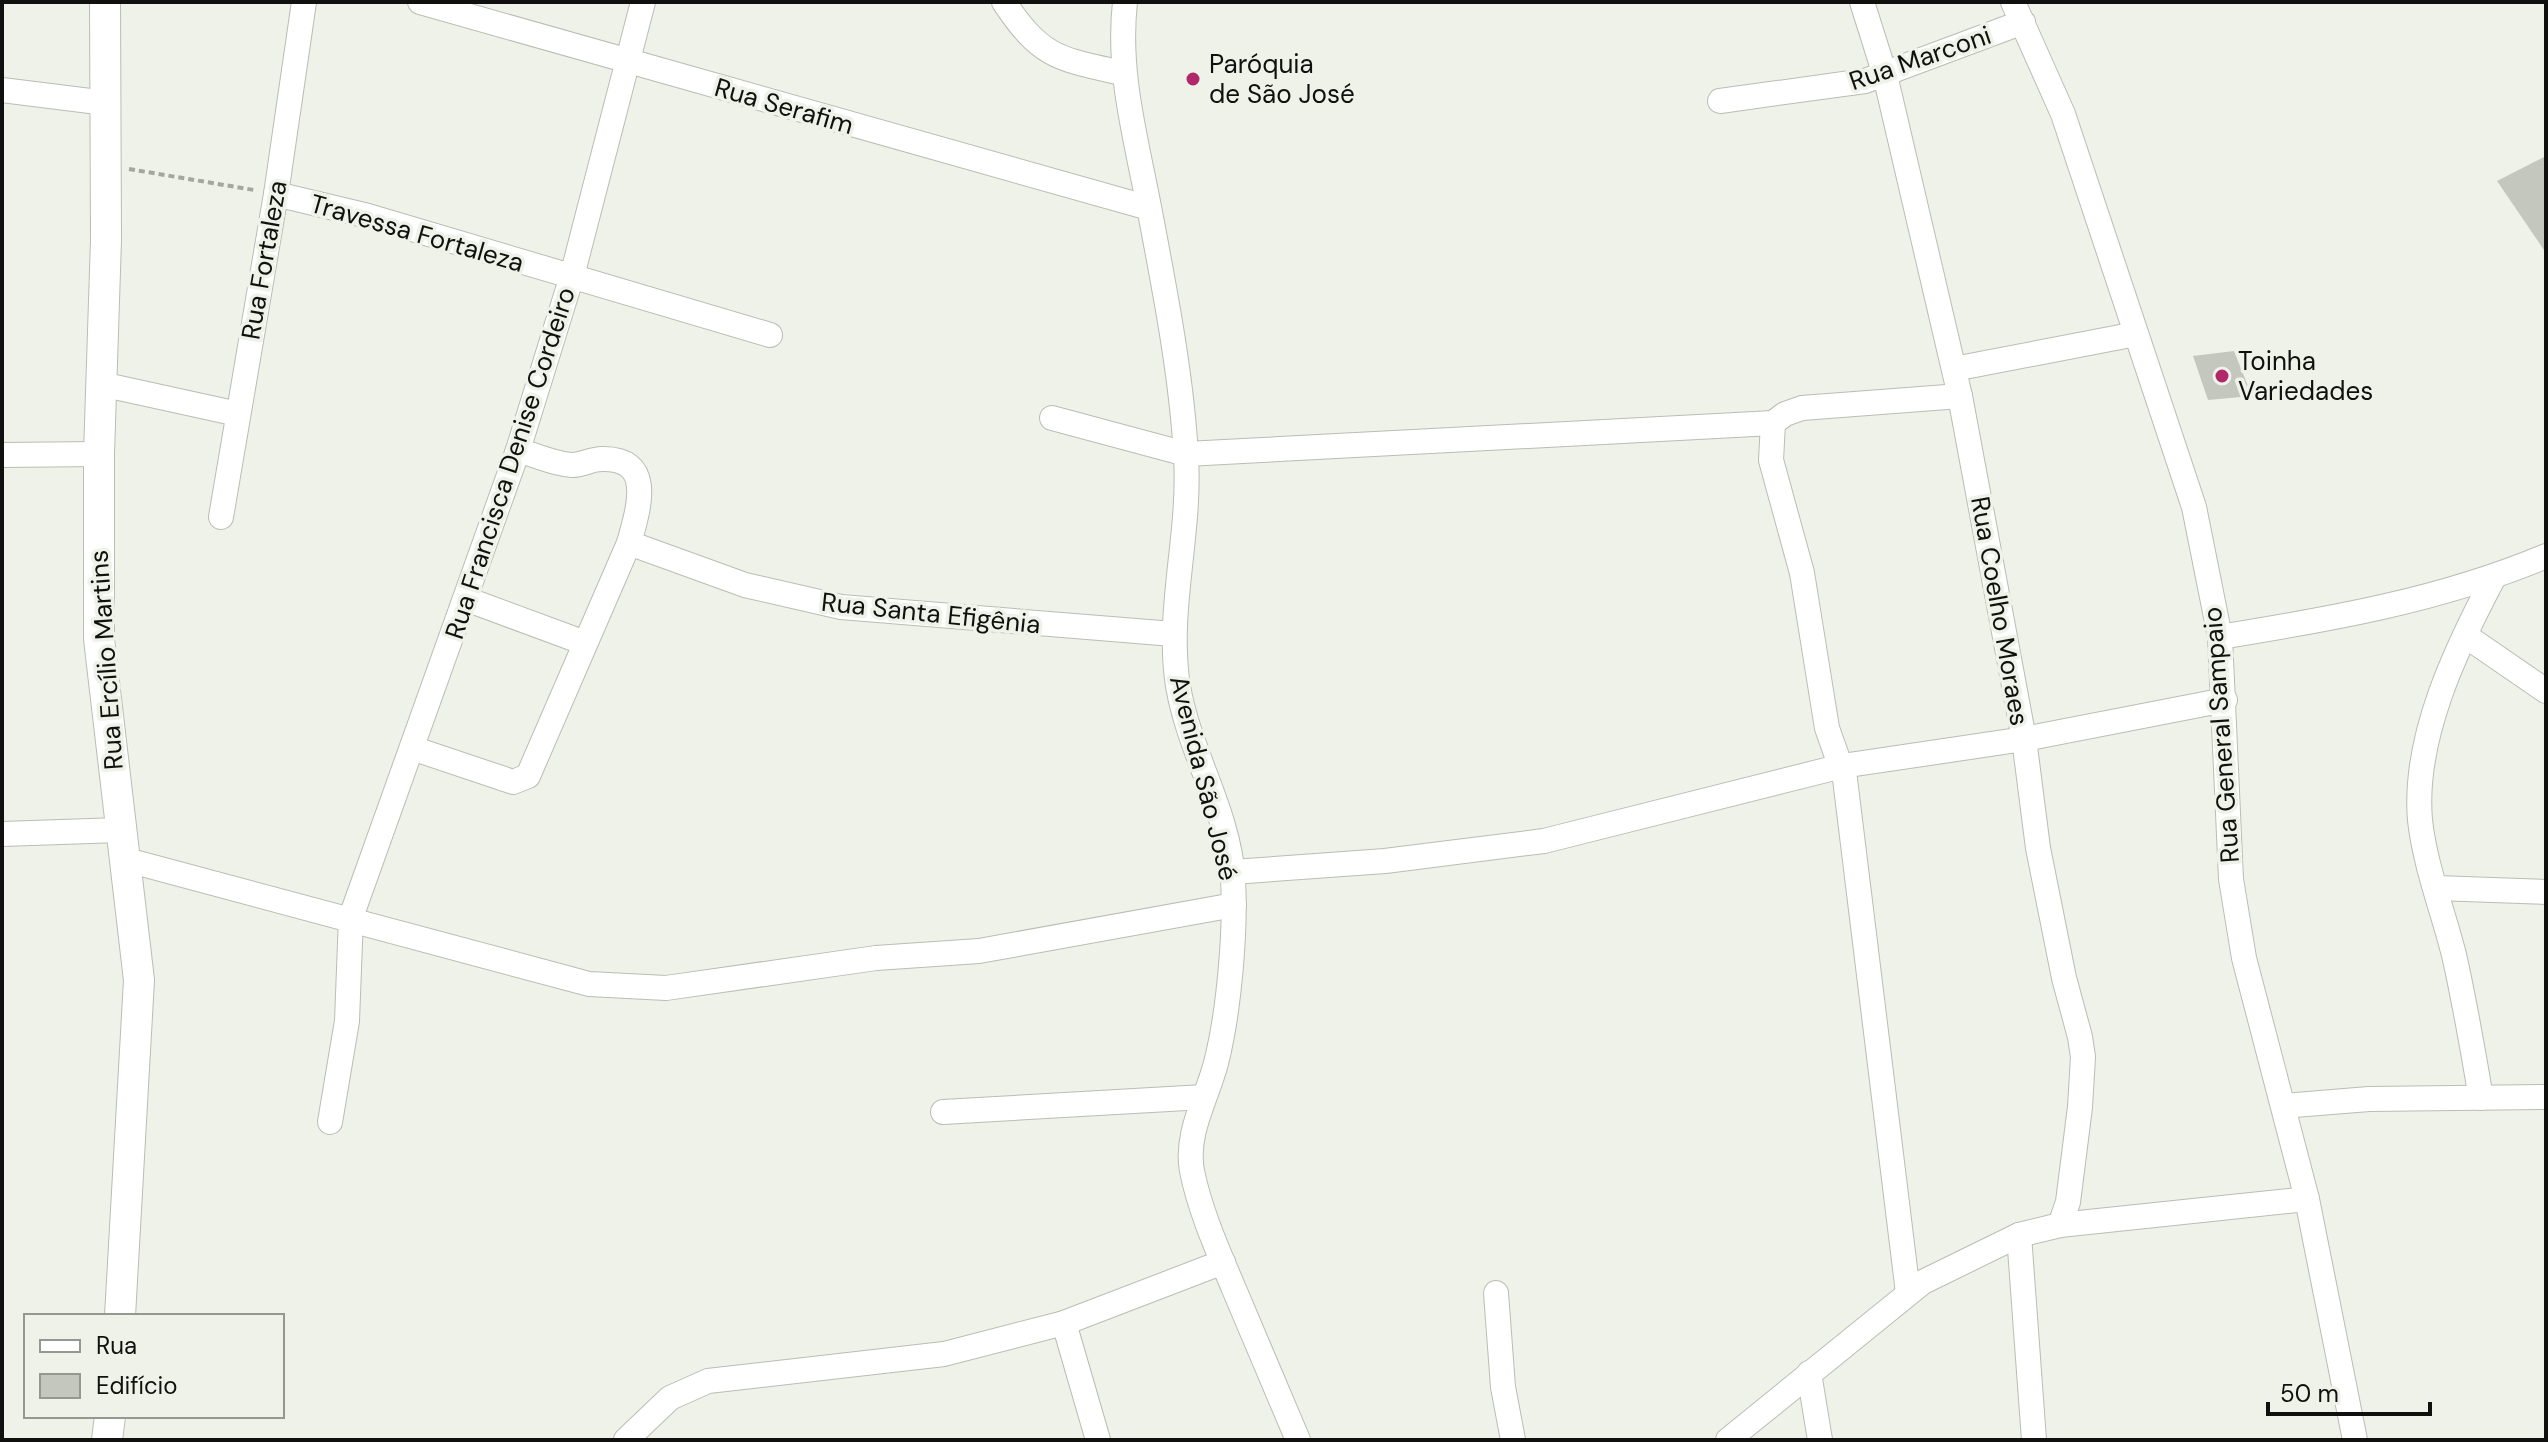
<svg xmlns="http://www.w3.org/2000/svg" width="2548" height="1442" viewBox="0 0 2548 1442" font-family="'DM Sans',sans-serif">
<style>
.building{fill:#c4c7be}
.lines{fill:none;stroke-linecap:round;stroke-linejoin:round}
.minor-casing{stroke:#babdb4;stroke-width:26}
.tertiary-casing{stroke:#babdb4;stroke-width:32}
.path{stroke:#a4a7a0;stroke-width:4;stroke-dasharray:6 4;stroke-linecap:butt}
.minor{stroke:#fff;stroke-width:24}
.tertiary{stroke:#fff;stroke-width:30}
.poi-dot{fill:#b1286a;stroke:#eef2e8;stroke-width:3}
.labels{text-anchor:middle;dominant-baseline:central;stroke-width:7;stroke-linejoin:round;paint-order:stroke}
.street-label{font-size:26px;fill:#10110e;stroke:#eef2e8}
.poi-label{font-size:26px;fill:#10110e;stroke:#eef2e8;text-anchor:start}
</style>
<rect width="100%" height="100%" fill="#eef2e8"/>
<g class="building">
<polygon points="2546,156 2546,253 2497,181"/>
<polygon points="2234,351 2252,396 2208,400 2193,356"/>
</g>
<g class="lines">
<g class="minor-casing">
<g id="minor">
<polyline points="420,2 1149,208"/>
<path d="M1004,2C1041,58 1059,59 1122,73"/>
<path d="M1125,2C1117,73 1136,138 1149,207C1164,286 1182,377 1186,457C1191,534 1166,610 1178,686C1189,752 1229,812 1233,879C1236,931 1229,1012 1216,1063C1207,1098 1185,1133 1192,1171C1200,1211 1218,1251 1234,1289C1256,1340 1277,1390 1298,1440"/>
<polyline points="1862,2 1885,75 1960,396 2024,739 2038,848 2064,978 2080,1037 2083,1057 2080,1107 2068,1202 2060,1225"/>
<polyline points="2013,2 2063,114 2194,507 2220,637 2231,879 2244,958 2307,1199 2355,1440"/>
<polyline points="2,90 106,103"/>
<polyline points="1720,101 1865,81 2023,22"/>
<polyline points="276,194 368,216 770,335"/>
<polyline points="1954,369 2136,334"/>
<polyline points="101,384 238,414"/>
<polyline points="1052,418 1186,454 1773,423"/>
<path d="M518,450C535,455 554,464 572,465C583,465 591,459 602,459C656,458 638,510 629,543"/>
<polyline points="2,455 99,454"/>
<polyline points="221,517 276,194 304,2"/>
<polyline points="466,599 585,643"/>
<polyline points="2466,636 2546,691"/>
<path d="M2220,637C2331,619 2441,600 2546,556"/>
<polyline points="412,748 513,782 528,776 629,543 745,585 841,607 1173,634"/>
<polyline points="2,834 120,830"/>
<polyline points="127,860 589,984 666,988 876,958 979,951 1234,905"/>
<polyline points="1233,872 1385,861 1544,841 1842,766 2024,739 2225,700"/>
<polyline points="2436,888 2546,892"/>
<path d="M2481,1098C2473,1051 2465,1003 2454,955C2443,911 2425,866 2420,820C2413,738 2456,649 2493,579"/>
<polyline points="2283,1106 2369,1099 2546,1097"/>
<polyline points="943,1112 1204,1097"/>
<polyline points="330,1122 347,1021 351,917 518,450 572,276 643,2"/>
<polyline points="2019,1235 2034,1440"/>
<polyline points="1496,1293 1503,1387 1513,1440"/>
<polyline points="1908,1293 1845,779 1827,728 1802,573 1771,460 1773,423 1785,414 1802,408 1960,396"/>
<polyline points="1809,1373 1820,1440"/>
<polyline points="626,1440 670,1398 708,1381 944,1354 1064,1323"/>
<polyline points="1098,1440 1064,1323 1223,1262"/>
<polyline points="1728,1440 1923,1282 2019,1235 2060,1225 2307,1199"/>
</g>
</g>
<g class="tertiary-casing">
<g id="tertiary">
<polyline points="105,2 106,240 99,454 99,639 139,980 120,1316"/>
<polyline points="107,1440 110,1416"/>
</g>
</g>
<polyline class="path" points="129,169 254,190"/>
<use href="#minor" class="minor"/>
<use href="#tertiary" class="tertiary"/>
</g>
<g class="poi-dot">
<circle cx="1193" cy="79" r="8"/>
<circle cx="2222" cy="376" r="8"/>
</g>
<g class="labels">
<g class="street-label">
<text transform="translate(1920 58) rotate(-19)">Rua Marconi</text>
<text transform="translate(784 106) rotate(16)">Rua Serafim</text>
<text transform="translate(417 233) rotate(16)">Travessa Fortaleza</text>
<text transform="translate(264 260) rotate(-80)">Rua Fortaleza</text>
<text transform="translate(510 463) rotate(-72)">Rua Francisca Denise Cordeiro</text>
<text transform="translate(2000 611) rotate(80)">Rua Coelho Moraes</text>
<text transform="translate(931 613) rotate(6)">Rua Santa Efigênia</text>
<text transform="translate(106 660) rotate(-94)">Rua Ercílio Martins</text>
<text transform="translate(2221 735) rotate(-94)">Rua General Sampaio</text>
<text transform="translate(1204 778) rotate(76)">Avenida São José</text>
</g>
<g class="poi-label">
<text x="1209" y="64">Paróquia<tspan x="1209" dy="30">de São José</tspan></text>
<text x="2238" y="361">Toinha<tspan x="2238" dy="30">Variedades</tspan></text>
</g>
</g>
<rect width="2548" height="1442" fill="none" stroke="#10110e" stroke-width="8"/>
<rect x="24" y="1314" width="260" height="104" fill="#eef2e8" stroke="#959891" stroke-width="2"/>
<rect x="40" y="1340" width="40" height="12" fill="#ffffff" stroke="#959891" stroke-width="2"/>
<text x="96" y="1354" font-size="24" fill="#10110e">Rua</text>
<rect x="40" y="1374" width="40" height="24" fill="#c4c7be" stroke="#959891" stroke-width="2"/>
<text x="96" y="1394" font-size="24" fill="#10110e">Edifício</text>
<path d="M2268 1402v12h162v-12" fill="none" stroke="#10110e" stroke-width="4"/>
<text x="2280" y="1402" font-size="24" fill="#10110e" stroke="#eef2e8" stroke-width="6" paint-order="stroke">50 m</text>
</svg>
